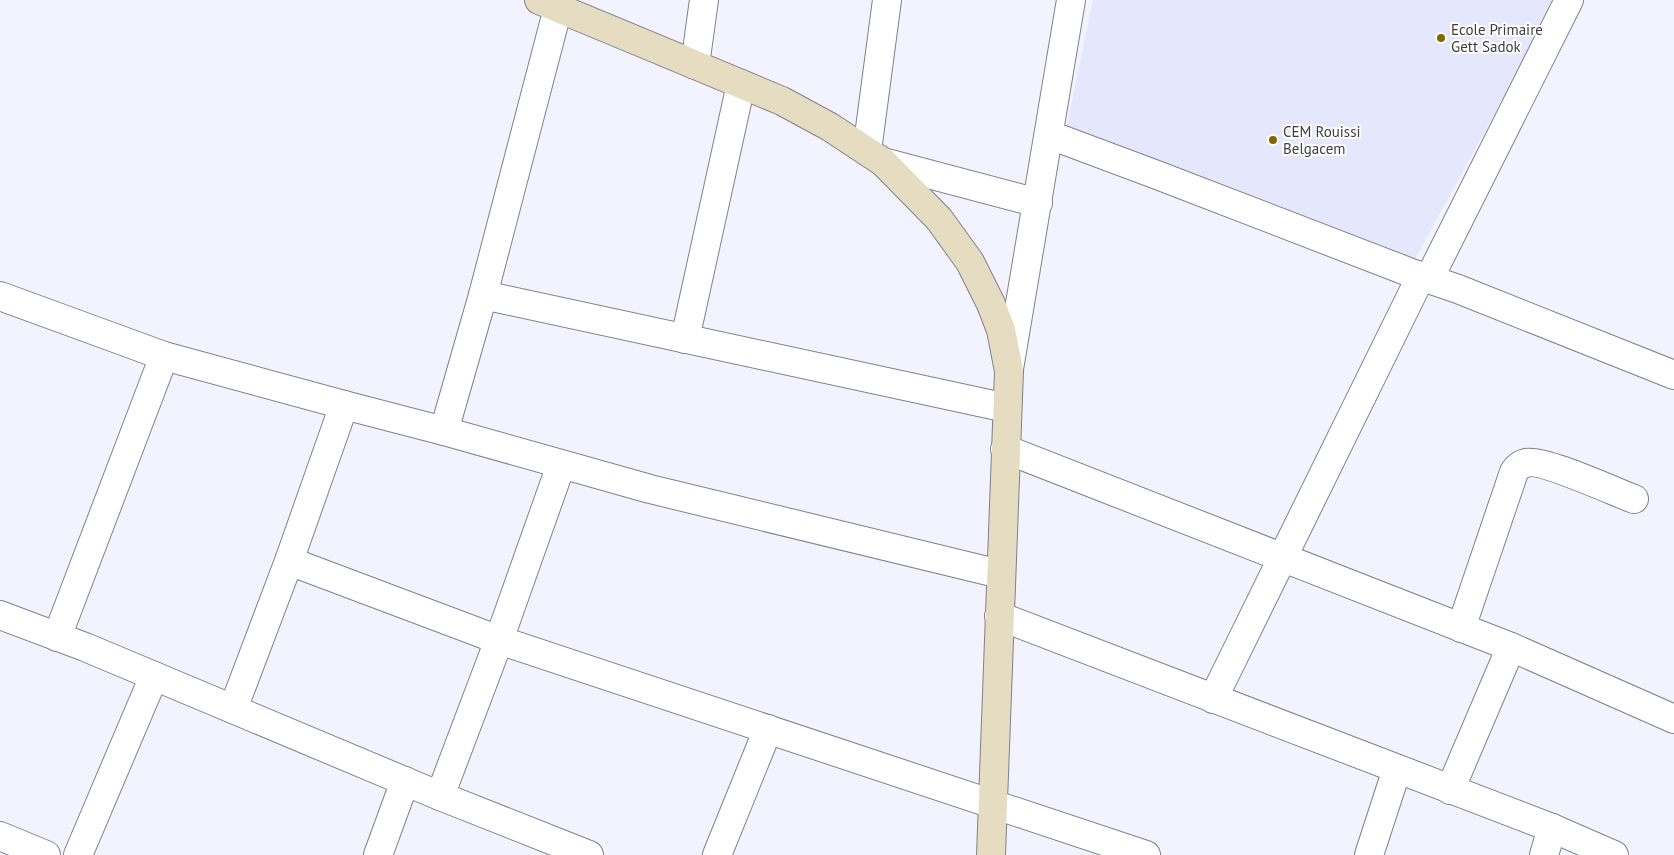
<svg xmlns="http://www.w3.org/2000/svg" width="1674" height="855" viewBox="0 0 1674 855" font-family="'PT Sans',sans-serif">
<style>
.built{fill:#e5e7fc}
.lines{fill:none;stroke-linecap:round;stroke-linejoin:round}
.street-casing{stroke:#80818d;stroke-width:30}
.secondary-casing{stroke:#80818d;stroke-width:30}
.street{stroke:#fff;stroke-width:28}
.secondary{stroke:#e6dcc2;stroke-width:28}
.poi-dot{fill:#836600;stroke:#fff;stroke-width:2}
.labels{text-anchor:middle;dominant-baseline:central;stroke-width:4;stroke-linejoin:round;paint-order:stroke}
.poi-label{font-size:15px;fill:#3c3c41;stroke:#fff;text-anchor:start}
</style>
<rect width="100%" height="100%" fill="#f2f3fe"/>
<polygon class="built" points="1093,0 1557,0 1409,270 1066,130"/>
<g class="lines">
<g class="street-casing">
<g id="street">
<polyline points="695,65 704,0"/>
<polyline points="1050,135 1157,175 1414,274 1458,289 1674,375"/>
<polyline points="867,151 887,0"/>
<polyline points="883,162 1038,203"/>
<polyline points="1429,279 1569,0"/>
<polyline points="483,295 1007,408"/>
<polyline points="0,296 164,356 344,405 444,431 650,489 1000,574"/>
<polyline points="685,339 741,84"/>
<polyline points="1009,369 1071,0"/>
<polyline points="444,431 483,295 558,8"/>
<polyline points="1005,449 1511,647 1674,719"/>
<polyline points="289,561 499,640 1146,855"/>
<polyline points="0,615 85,647 440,796 589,855"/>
<polyline points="999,616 1552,828 1614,855"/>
<path d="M1461,628L1514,472C1517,467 1520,464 1526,463C1541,458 1615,492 1634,499"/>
<polyline points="57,637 164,356"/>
<polyline points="1213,699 1421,276"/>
<polyline points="233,709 289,561 344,405"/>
<polyline points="1450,790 1511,647"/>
<polyline points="440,796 499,640 561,465"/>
<polyline points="0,836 46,855"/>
<polyline points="78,855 154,676"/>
<polyline points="378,855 405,781"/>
<polyline points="717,855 768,729"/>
<polyline points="1369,855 1397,769"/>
<polyline points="1544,855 1552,828"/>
</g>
</g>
<g class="secondary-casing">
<polyline id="secondary" points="539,0 782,101 830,127 883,162 939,219 970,262 991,304 1001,330 1009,371 991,855"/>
</g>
<use href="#street" class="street"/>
<use href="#secondary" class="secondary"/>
</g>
<g class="poi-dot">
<circle cx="1441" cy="38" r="5"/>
<circle cx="1273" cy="140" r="5"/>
</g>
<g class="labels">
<g class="poi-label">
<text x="1451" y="29">Ecole Primaire<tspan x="1451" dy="17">Gett Sadok</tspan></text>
<text x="1283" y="131">CEM Rouissi<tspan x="1283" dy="17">Belgacem</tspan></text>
</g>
</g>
</svg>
